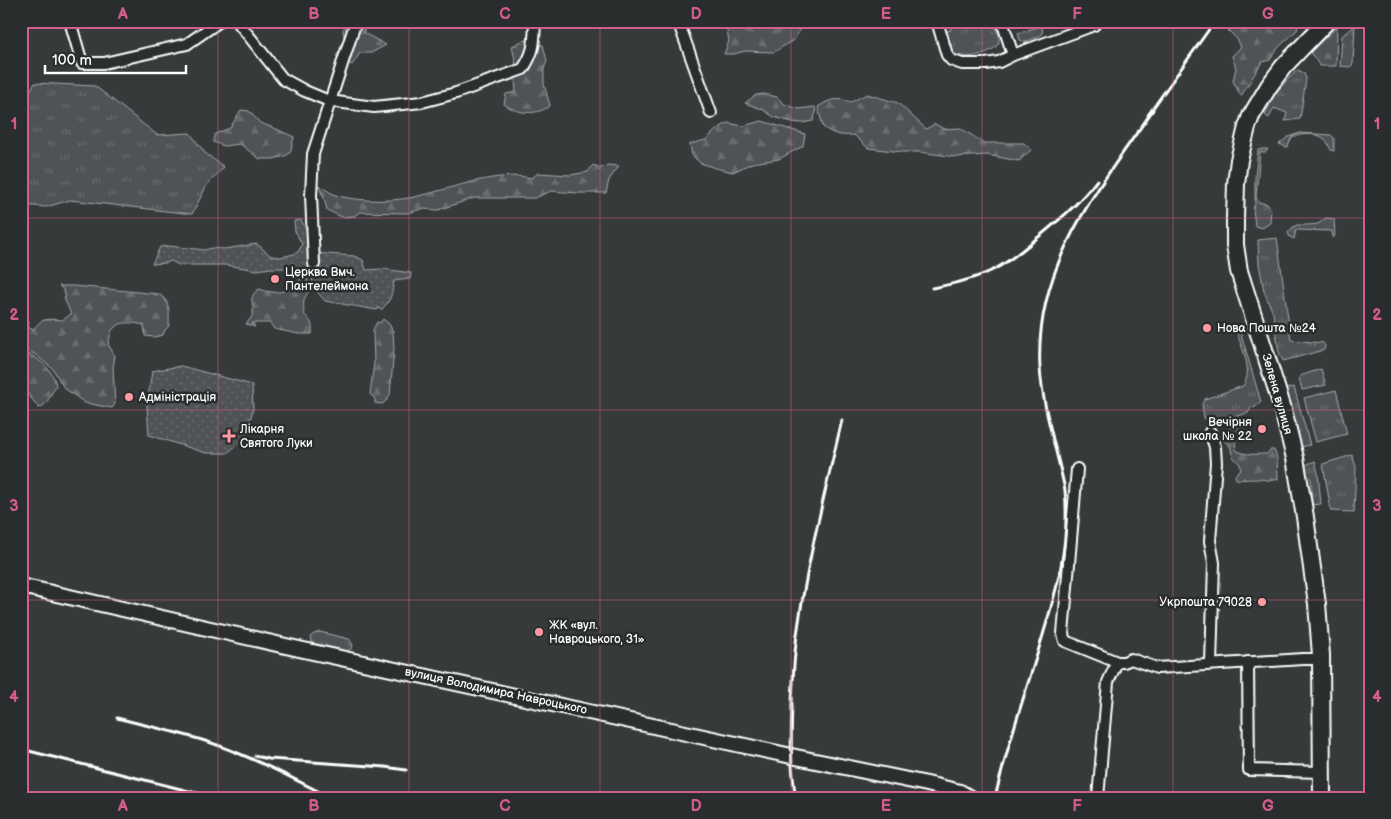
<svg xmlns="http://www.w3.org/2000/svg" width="1391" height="819" viewBox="0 0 1391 819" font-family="'Balsamiq Sans',sans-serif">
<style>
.grass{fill:url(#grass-tufts);stroke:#a8a9aa}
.forest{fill:url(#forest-firs);stroke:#a8a9aa}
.park{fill:url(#park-dots);stroke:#a8a9aa}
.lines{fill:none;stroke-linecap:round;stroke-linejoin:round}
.minor-casing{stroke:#fff;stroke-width:14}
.tertiary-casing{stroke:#fff;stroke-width:18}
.primary-casing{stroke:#fff;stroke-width:20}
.minor{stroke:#2a2d2e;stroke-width:10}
.tertiary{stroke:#2a2d2e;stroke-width:14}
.primary{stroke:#2a2d2e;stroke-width:16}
.rail{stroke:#fff;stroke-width:3}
.grid{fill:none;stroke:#d45d8c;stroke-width:1;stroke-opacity:0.55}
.poi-dot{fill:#ff9aa2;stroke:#2a2d2e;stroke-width:2}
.labels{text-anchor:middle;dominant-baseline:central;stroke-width:5;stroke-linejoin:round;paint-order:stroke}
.poi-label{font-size:12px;fill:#fff;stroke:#2a2d2e;text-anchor:start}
.street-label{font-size:12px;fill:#fff;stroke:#2a2d2e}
.neatline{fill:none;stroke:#d45d8c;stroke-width:2}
.grid-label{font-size:16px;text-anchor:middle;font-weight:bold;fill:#d45d8c}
</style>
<defs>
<pattern id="grass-tufts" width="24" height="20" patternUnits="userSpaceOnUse" patternTransform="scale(1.25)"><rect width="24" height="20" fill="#505354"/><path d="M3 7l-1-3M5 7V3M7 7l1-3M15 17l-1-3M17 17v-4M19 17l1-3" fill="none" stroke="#6a6d6e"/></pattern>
<pattern id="forest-firs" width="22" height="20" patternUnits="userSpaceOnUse" patternTransform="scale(1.25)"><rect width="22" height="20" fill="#505354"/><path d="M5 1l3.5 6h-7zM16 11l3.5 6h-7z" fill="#6a6d6e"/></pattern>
<pattern id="park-dots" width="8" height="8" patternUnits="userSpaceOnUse" patternTransform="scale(1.25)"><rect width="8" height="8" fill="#505354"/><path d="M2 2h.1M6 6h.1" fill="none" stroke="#6a6d6e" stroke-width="1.8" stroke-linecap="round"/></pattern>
</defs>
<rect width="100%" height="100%" fill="#373a3b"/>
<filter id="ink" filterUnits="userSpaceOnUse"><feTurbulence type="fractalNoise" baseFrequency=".02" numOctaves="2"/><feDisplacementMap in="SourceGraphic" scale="10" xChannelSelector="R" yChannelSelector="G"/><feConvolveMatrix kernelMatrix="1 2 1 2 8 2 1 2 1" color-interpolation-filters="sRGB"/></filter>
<g filter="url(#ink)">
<g class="grass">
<path d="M949,21H994C996,27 1000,35 999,41C998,51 977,56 968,57C963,57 958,55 952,53L947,31L951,30Z"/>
<polygon points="1041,26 1043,31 1040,36 1025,42 1020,40 1018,33"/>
<polygon points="1355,26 1353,64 1350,67 1340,66 1342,36"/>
<polygon points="1298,70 1304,73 1306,79 1300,119 1285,121 1287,113 1274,108 1269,118 1265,115 1273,96 1289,78"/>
<polygon points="35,83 95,86 157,135 190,133 205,153 224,167 207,185 192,214 70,200 46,207 22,205 21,100 24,100"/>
<path d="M1300,133L1331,135L1334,138V151L1331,150C1329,147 1328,142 1325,139C1316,132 1302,134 1292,137L1287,147L1279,144L1288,137Z"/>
<polygon points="1262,149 1268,149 1266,152 1260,152 1256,196 1258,202 1267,204 1271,209 1270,223 1262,228 1255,226 1253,208 1255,204 1255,177 1258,150"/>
<polygon points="1326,218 1334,219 1335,236 1333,238 1332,231 1296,230 1294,239 1290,237 1288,233 1292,228 1297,225 1308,225 1318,224"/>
<polygon points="1277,238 1291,340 1323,343 1325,346 1324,350 1283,361 1279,352 1273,313 1264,291 1259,264 1258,240"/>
<path d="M1238,328L1241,334L1261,402L1254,408L1252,406L1248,413L1222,420L1215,424L1204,418L1202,404L1205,399L1243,386C1254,370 1241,347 1236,330Z"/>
<polygon points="1321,369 1326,385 1302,390 1299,378 1300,376"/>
<polygon points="1294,387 1310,445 1301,447 1285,389"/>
<polygon points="1336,390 1347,434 1316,442 1304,398"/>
<polygon points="1352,455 1356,467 1354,512 1331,511 1323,464"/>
<polygon points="1315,461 1318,473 1321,504 1312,505 1311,479 1306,473 1303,466"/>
<polygon points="320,632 349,639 353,645 352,648 347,651 312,643 310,637 314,634"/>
</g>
<g class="forest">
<polygon points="348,21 364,21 364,33 386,45 371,53 360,53 352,65 336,56 345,43 343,30"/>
<path d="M725,21H736L738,27C751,29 762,31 772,21H786L798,25L799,31L795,39L774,52L745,51L734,54H724L729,41Z"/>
<polygon points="1242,21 1299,21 1297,30 1278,48 1270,60 1262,62 1241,96 1233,81 1236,68 1232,56 1241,47 1237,39 1228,30"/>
<polygon points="1337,27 1336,66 1320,66 1310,52"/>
<path d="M524,40L543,45L547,61L544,69V84L550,106C535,116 518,114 504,104L506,94L516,92L515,79L516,65L512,46Z"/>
<polygon points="764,94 777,97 784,104 798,109 815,107 816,112 813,121 802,123 792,122 774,117 762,109 745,103 756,95"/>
<path d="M867,94L898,103L926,129L935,124L944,129L960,128L984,143H1024L1031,150L1019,161L987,155L956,157L920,152H902L868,148L854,135C840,136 834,135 823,127L818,107C832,98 836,98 851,102Z"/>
<polygon points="241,110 249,111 260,123 274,128 294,137 290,153 285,156 273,159 260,159 240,144 224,146 213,142 215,134 230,128"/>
<polygon points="762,121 805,134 803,146 779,159 752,163 733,172 715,168 700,163 692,155 690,144 706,140 717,129 728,123 743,126"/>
<path d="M593,165L601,168L608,165L619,166L609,180L606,193H578L551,191L535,198H474L438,210L422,209L408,213L359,212L355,216L342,217L327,210L324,198L318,185C325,188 331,194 338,196C365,202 396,202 423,195C456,187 497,171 532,178L538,173L570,175L588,172Z"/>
<path d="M301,279H307C314,290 307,291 304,300C303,304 304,310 304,314C311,321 313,324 312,334H299L274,329L270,323H252L255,327L246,324C249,321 252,317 253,313C254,302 247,298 259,289C276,295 288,293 301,279Z"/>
<path d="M59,286H74L159,294C171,302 169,312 169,326L165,330L163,335L154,337L145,336L144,325C135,323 120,320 113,329C110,332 110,339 108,344L115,356L113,367L115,404L112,408L85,403L64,388L53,369L36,355L21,347V319L29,321L28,327L33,330C42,317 47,319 63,320L71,314L64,298L66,297L62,288Z"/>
<polygon points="383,319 389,324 393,331 394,349 390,395 386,401 382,404 375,403 375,399 370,394 374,363 373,330 377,322 380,323"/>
<path d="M21,351C37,356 54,370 56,386C50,394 49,404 39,408L28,394L21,383Z"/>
<path d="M1241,424L1244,427L1235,442L1236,450C1246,456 1256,454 1267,454L1270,450H1274L1277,458L1278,479C1270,482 1266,479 1257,479C1250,479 1244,480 1236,479L1235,475L1241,469L1240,464L1233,457L1230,446L1221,438C1224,429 1233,427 1241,424Z"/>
</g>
<g class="park">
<path d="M301,220L312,240L313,253L354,256L363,260L366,270L384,269L411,273L410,279L394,281C392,294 391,301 381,310L379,308L377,310L325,301L313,287L312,277L308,273L289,268H271L257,270L226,265H179L171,261L166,263L152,264L160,247L169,246L205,250L212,248L224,249L257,244L271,256L281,257L294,254L299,251L302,244L295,231L294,221Z"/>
<polygon points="181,366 252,385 253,408 246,438 227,453 206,453 149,435 147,405 152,371"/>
</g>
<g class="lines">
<g class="minor-casing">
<g id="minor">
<polyline points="70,21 82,63 104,63 187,44 220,21"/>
<path d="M237,21L283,79L305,91L329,101L374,107L422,102L456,93L523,69C535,51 534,42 535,21"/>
<polyline points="678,21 711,113"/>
<polyline points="937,21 947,55 951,60 962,64 986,64 999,62 1013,55 1094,25 1097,21"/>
<polyline points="1002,21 1013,55"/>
<polyline points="314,264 311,195 313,154 356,21"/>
<polyline points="1210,432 1215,447 1216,463 1210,541 1214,563 1211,664"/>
<polyline points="1077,469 1063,634 1065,641 1117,662 1124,662 1131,659 1157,668 1303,659 1321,659"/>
<polyline points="1248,662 1249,770 1322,772"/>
<polyline points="1098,798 1108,682 1117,662"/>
</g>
</g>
<g class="tertiary-casing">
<polyline id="tertiary" points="21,586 299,649 796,757 927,784 960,792 970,798"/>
</g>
<g class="primary-casing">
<polyline id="primary" points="1322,798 1321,655 1317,604 1305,517 1295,458 1282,406 1239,271 1235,245 1235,218 1236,184 1239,160 1247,127 1251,116 1269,86 1283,67 1327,21"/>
</g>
<use href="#minor" class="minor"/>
<use href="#tertiary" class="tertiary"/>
<use href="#primary" class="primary"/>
<g class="rail">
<polyline points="1148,115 1215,21"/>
<path d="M932,288C954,284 975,279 995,269C1010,261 1023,250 1036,239C1058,221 1080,203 1097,180"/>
<path d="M117,718C151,727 187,734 220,746C258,760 295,779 331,798"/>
<polyline points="21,749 217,798"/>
<polyline points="255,756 269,759 385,767 406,770"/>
<path d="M796,798C790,765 791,736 792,703C793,678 794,652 798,628C808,557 826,489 842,420"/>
<path d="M995,798C1006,751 1021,705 1036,658C1053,602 1071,550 1065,490C1057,450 1043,410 1040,368C1034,266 1098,189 1153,110"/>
</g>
</g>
</g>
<path class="grid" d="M218,21V798M409,21V798M600,21V798M791,21V798M982,21V798M1173,21V798M21,218H1370M21,410H1370M21,600H1370"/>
<g class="poi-dot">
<circle cx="275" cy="279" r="5"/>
<circle cx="1207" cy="328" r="5"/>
<circle cx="129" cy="397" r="5"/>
<circle cx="1262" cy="429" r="5"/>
<path d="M226.5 428.5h5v5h5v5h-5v5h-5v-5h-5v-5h5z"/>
<circle cx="1262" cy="602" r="5"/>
<circle cx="539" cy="632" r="5"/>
</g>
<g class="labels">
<g class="poi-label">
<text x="285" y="272">Церква Вмч.<tspan x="285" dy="14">Пантелеймона</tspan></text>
<text x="1217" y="328">Нова Пошта №24</text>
<text x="139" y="397">Адміністрація</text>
<text x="1252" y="422" text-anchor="end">Вечірня<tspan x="1252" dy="14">школа № 22</tspan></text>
<text x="240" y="429">Лікарня<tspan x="240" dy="14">Святого Луки</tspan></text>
<text x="1252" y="602" text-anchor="end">Укрпошта 79028</text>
<text x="549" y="625">ЖК «вул.<tspan x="549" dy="14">Навроцького, 31»</tspan></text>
</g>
<g class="street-label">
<text transform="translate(1277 394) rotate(74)">Зелена вулиця</text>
<text transform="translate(496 691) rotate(12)">вулиця Володимира Навроцького</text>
</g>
</g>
<rect width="1391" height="819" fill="none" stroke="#2a2d2e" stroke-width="55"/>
<path d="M45 65v8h141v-8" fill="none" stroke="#ffffff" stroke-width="2.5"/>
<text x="52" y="65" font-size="15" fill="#ffffff" stroke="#2a2d2e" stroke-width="4" paint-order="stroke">100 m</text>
<rect x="28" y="28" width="1336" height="764" class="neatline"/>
<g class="grid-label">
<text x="123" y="19">A</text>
<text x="314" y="19">B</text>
<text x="505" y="19">C</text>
<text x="696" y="19">D</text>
<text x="886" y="19">E</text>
<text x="1077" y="19">F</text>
<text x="1268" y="19">G</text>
<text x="14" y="129">1</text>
<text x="1377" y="129">1</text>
<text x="14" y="320">2</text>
<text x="1377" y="320">2</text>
<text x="14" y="511">3</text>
<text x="1377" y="511">3</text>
<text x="14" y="702">4</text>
<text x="1377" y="702">4</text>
<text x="123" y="811">A</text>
<text x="314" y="811">B</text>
<text x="505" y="811">C</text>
<text x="696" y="811">D</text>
<text x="886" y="811">E</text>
<text x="1077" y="811">F</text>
<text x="1268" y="811">G</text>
</g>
</svg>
